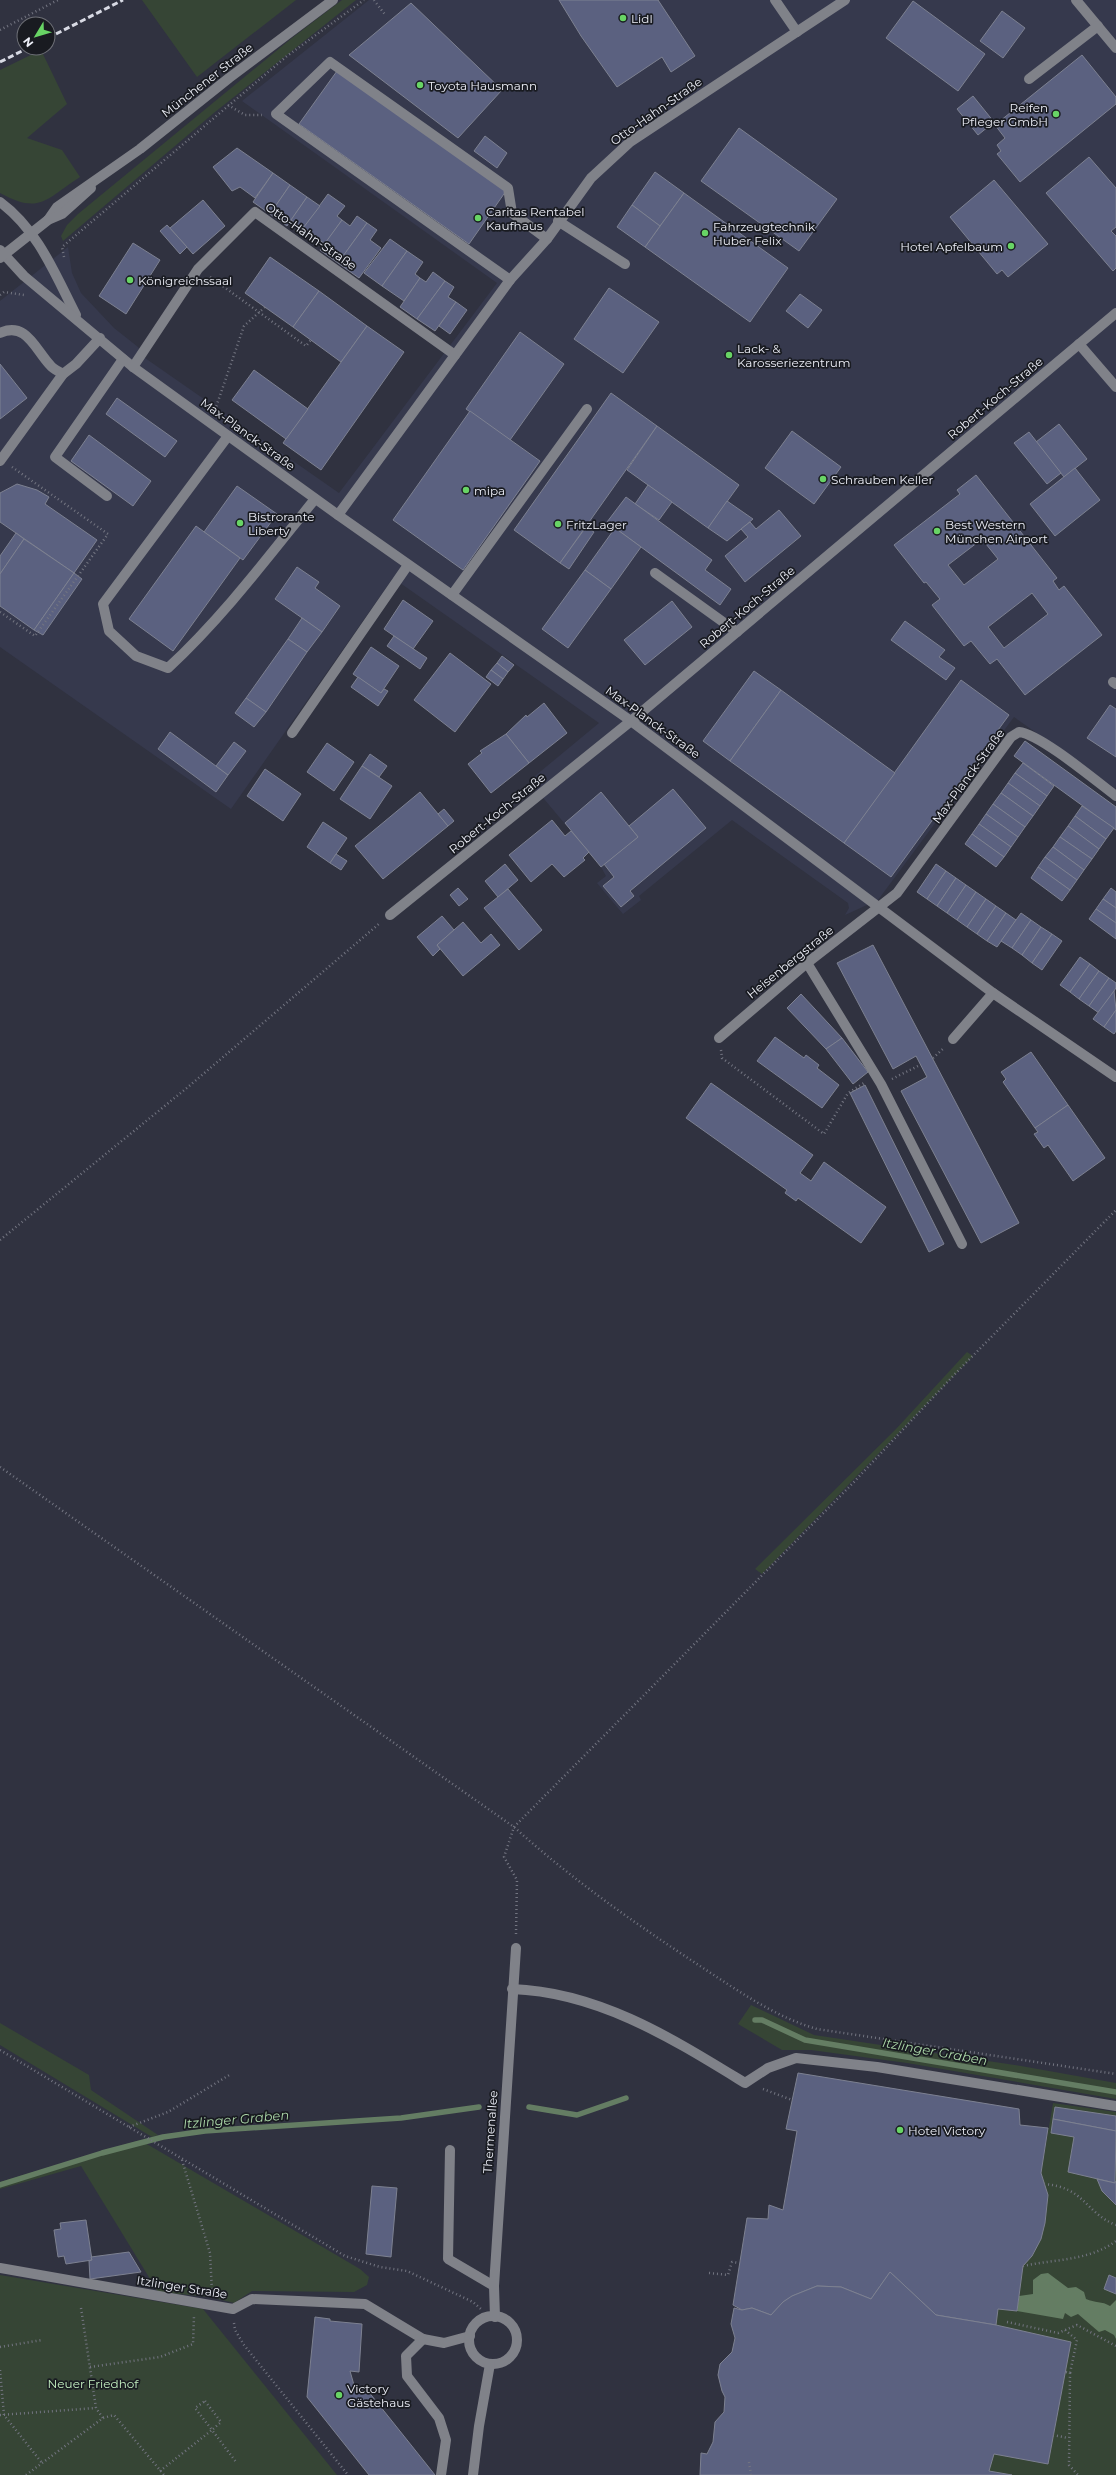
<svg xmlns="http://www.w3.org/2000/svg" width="1116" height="2475" viewBox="0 0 1116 2475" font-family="Montserrat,sans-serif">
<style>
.built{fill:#36394d}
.green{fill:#364535}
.water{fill:#647d63}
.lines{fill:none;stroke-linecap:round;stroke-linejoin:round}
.stream{stroke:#647d63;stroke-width:5.5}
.building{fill:#5b6180;stroke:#7d8191;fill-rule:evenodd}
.path{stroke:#737581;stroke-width:2.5;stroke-dasharray:1 3;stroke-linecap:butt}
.minor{stroke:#808289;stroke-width:10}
.rail{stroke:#d8dae4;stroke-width:3;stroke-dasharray:6 3;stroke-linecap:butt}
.poi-dot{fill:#68d465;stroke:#191b21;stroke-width:1.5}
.labels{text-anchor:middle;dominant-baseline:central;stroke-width:3.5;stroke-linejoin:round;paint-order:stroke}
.poi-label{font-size:12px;fill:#edeff8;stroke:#191b21;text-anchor:start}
.street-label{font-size:12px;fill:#edeff8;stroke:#191b21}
.park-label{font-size:12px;fill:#c4f1c1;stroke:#191b21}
.water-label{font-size:13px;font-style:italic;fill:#abd7a8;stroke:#191b21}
</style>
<rect width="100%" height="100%" fill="#303240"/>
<polygon class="built" points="369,0 1116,0 1116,789 1014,717 878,900 845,915 849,908 848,903 732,820 639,896 641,900 623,914 597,883 606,876 601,867 529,781 599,723 393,578 231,809 0,647 0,301 68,247 72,273 81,293 114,328 138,347 145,358 339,493 497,283 242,101"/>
<g class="green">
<polygon points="142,0 296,0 197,77"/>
<polygon points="342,0 356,0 215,112 63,241 61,236 67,225 78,214 292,38"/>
<path d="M41,50L67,104L27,138L62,150L80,177C46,199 40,215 0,193V70Z"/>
<polygon points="967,1352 973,1356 762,1574 755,1569 896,1429"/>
<polygon points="751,2005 814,2035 1021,2066 1116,2083 1116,2099 907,2063 811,2050 782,2050 738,2024"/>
<polygon points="0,2023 89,2075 91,2090 158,2135 152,2137 0,2045"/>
<polygon points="1053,2103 1116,2112 1116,2475 1012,2475 989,2471 992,2453 1048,2464 1071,2343 996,2325 998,2309 1017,2311 1023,2266 1045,2223 1048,2195 1041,2173"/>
<polygon points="140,2140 360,2269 369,2277 367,2285 354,2292 252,2291 234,2303 210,2297 158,2292 81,2166 0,2189 0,2182"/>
<polygon points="0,2275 203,2309 337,2475 0,2475"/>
</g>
<path class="water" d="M1048,2273L1068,2288L1076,2287L1084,2292L1086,2299C1095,2303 1102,2301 1110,2306L1116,2300V2339L1114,2335L1105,2330L1099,2332L1078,2314L1071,2317L1065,2313L1063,2319L1017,2311L1019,2296L1033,2294V2280L1041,2274Z"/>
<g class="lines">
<g class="stream">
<polyline points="755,2020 762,2020 805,2040 1116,2092"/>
<polyline points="529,2107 577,2115 626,2098"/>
<polyline points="0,2185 102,2153 163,2137 205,2131 401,2118 479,2107"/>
</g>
</g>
<g class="building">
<polygon points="559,0 658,0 695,56 671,72 662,57 617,87 581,36"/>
<polygon points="913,1 985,54 958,91 886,38"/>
<polygon points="411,3 502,90 458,138 349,55"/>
<polygon points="1002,11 1025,28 1003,58 980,41"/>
<polygon points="1082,55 1116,97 1116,104 1020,182 997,154 1001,151 997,145 1005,138 995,125"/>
<polygon points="337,71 506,191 469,244 299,124"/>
<polygon points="973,96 994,122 978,135 957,109"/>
<polygon points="739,128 837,199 799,251 701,181"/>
<polygon points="485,136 507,153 497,168 474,151"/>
<polygon points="237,148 273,173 255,198 240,187 232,191 213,167"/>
<polygon points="1089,157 1116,188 1116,227 1111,231 1116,236 1116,268 1113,271 1046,193"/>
<polygon points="655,172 684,193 660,226 632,205"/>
<polygon points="273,173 290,185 270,214 253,202"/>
<polygon points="994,180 1048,244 1008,277 1002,270 997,274 950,217"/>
<polygon points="290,185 307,197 287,226 270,214"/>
<polygon points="684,193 788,268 750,322 645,247"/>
<polygon points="328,194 345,206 337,216 342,220 325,244 303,228"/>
<polygon points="307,197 320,206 303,228 291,220"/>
<polygon points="203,200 225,226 193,254 170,228"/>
<polygon points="632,205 660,226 645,247 617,227"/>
<polygon points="357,216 367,223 338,263 320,250 342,220 350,226"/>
<polygon points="367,223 377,230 370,240 381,248 359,278 338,263"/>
<polygon points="167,225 187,247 180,254 160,231"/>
<polygon points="390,239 407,251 382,286 364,273"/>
<polygon points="133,243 160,260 126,314 99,296"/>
<polygon points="407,251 423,262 415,274 420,278 404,301 382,286"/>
<polygon points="270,257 319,291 293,327 245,293"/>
<polygon points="433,272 445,281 417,319 400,307 420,278 426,282"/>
<polygon points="445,281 454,287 448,297 456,302 435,331 417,319"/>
<polygon points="609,288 659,322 623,373 574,339"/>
<polygon points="319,291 367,326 341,362 293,327"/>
<polygon points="800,294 822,310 808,328 786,311"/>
<polygon points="456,302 467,310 450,334 439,326"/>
<polygon points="367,326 404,352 321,470 283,443"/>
<polygon points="520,332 564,364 510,440 466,409"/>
<polygon points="0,364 27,398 0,419"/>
<polygon points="254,370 308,409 286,439 232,400"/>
<polygon points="611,393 657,426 560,563 514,530"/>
<polygon points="117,398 177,441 165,457 106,414"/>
<polygon points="470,411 540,461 463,570 393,520"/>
<polygon points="1059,424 1087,459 1064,477 1036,442"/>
<polygon points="657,426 739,485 708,528 627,470"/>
<polygon points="792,431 841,467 814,504 765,468"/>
<polygon points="1029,432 1061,473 1047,484 1014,443"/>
<polygon points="89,435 151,481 133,506 71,461"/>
<polygon points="1075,468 1100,500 1055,536 1030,504"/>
<path d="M976,475L1057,578L1053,581L1059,590L1064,586L1102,635L1025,695L997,659L990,664L971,641L964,646L932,605L940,599L926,582L924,583L894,545L960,494L957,490ZM982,539L998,559L964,585L948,565ZM1032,593L1048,614L1004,648L988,627Z"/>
<polygon points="17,484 37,490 49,497 45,504 97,540 74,573 0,522 0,493"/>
<polygon points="648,485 672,502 659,520 635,504"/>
<polygon points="237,486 277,514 243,560 204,532"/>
<polygon points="626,497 712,560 705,570 731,589 720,605 607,522"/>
<polygon points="727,501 753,519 727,541 708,528"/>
<polygon points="779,510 801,536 745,582 725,556 748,537 741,529 750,522 756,529"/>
<polygon points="196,526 240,558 173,651 129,619"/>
<polygon points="586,527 594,532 569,569 560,563"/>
<polygon points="615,528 641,547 611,589 585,570"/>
<polygon points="16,533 24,539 0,574 0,556"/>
<polygon points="24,539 74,573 34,630 0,606 0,574"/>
<polygon points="297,567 319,582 315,588 340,606 322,632 275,599"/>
<polygon points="585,570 611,589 568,648 542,629"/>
<polygon points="74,573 82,579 43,635 34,630"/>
<polygon points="403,600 433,621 413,649 384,629"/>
<polygon points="672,601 692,627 645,665 624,640"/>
<polygon points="302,618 322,632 307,652 288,639"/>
<polygon points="905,621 945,650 939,657 955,668 946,680 891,640"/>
<polygon points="394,636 427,658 420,669 387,646"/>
<polygon points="288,639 307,652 266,712 246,698"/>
<polygon points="371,647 399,666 381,693 353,674"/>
<polygon points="450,653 491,684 455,732 414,700"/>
<polygon points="502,656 514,665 508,672 497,663"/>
<polygon points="497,663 508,672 503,679 491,670"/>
<polygon points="491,670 503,679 498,686 486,677"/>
<polygon points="754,671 781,690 730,761 703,741"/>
<polygon points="358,677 381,693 384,689 388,691 378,706 351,687"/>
<polygon points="961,680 1009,715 891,877 844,843"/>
<polygon points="781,690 895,773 844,843 730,761"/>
<polygon points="246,698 266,712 254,727 235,713"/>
<polygon points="544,703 567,733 529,763 506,734 526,715 527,717"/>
<polygon points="1110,705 1116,709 1116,757 1087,738"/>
<polygon points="170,732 228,775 216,792 158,749"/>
<polygon points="506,734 529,763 491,793 468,764 482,753 480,751"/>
<polygon points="1025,741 1116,807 1116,830 1014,756"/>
<polygon points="234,742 246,751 228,775 216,766"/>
<polygon points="327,743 354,762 334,791 307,772"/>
<polygon points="370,754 387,766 379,777 362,766"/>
<polygon points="1023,763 1054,786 1047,796 1015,773"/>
<polygon points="362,766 392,786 370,819 340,799"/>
<polygon points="265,769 301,794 283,821 247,796"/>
<polygon points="1015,773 1047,796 1040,806 1008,783"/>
<polygon points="1008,783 1040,806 1033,816 1001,793"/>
<polygon points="673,789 706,828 630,891 634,896 621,907 603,886 614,877 604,864 638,837 629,826"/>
<polygon points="420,792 448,826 383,879 355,846"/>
<polygon points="601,792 638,837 601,867 565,823"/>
<polygon points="1001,793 1033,816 1025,827 993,804"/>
<polygon points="993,804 1025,827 1018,837 986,814"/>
<polygon points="1082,806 1114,828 1106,839 1075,816"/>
<polygon points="444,809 454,821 448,826 438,814"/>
<polygon points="986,814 1018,837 1011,847 979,824"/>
<polygon points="1075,816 1106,839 1099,849 1068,826"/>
<polygon points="552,820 565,836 571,831 589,852 583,858 585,860 564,877 552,864 531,882 509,855"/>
<polygon points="323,822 347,838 330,863 307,847"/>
<polygon points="979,824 1011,847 1004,857 972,834"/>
<polygon points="1068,826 1099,849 1092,859 1060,837"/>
<polygon points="972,834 1004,857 996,867 965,844"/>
<polygon points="1060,837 1092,859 1084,870 1053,847"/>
<polygon points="1053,847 1084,870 1077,880 1045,857"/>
<polygon points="336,854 347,861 341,870 330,863"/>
<polygon points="1045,857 1077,880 1070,890 1038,867"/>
<polygon points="505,864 518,880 498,897 485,881"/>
<polygon points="936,864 946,871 927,899 917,892"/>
<polygon points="1038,867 1070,890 1062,901 1031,878"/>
<polygon points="946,871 956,878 937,906 927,899"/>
<polygon points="956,878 966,885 947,913 937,906"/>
<polygon points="966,885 976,892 957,920 947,913"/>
<polygon points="458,888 468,899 459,906 450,895"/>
<polygon points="1111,888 1116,892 1116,908 1103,899"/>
<polygon points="508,889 542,930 519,950 484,908"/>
<polygon points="976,892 986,899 967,927 957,920"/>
<polygon points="986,899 996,906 977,934 967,927"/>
<polygon points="1103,899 1116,908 1116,923 1096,909"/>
<polygon points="996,906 1006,913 987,941 977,934"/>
<polygon points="1096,909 1116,923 1116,939 1089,919"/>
<polygon points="1006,913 1016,920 997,947 987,941"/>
<polygon points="1021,913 1031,920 1012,948 1001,941"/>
<polygon points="442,916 454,930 437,945 440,949 433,956 417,937"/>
<polygon points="1031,920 1041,927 1022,955 1012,948"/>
<polygon points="463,922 481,943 491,934 500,945 463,976 437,945"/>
<polygon points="1041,927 1052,934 1032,963 1022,955"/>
<polygon points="1052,934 1062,941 1042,970 1032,963"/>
<polygon points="873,945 1019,1223 981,1243 901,1091 927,1077 916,1056 893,1069 837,963"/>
<polygon points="1080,957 1090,964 1070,992 1060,985"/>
<polygon points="1090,964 1099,971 1079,999 1070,992"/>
<polygon points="1099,971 1109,978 1089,1006 1079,999"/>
<polygon points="1109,978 1116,983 1116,988 1099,1013 1089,1006"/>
<polygon points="1114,991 1116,1010 1104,1027 1093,1019"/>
<polygon points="801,994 842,1038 826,1049 787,1008"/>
<polygon points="1116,1010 1116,1031 1114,1034 1104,1027"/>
<polygon points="775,1037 804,1058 806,1055 819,1065 817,1068 839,1085 822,1108 757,1061"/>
<polygon points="842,1038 868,1072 853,1084 826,1049"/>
<polygon points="1031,1052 1068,1105 1035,1128 1003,1082 1006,1079 1001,1072"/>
<polygon points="711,1083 813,1155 800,1173 811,1181 824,1162 886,1207 861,1243 798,1198 796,1201 785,1193 787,1190 686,1118"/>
<polygon points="865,1085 944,1244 929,1252 850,1093"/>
<polygon points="1068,1105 1105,1158 1073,1181 1048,1145 1044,1148 1034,1134 1038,1132 1035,1128"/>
<polygon points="798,2073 1019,2109 1020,2125 1048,2128 1041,2173 1048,2195 1045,2223 1041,2239 1032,2256 1023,2266 1017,2311 998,2309 996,2325 936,2315 890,2272 871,2299 841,2287 817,2286 792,2296 783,2302 771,2315 752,2308 742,2310 733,2305 747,2218 768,2219 769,2205 783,2210 797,2131 786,2129"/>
<polygon points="1055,2107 1116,2116 1116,2131 1053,2119"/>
<polygon points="1053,2119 1116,2131 1115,2183 1068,2172 1074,2137 1051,2133"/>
<polygon points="1097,2179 1115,2183 1116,2181 1116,2205 1102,2191"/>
<polygon points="372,2186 397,2188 391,2257 366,2254"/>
<polygon points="86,2220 92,2260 66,2264 64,2256 58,2257 54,2230 61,2229 60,2223"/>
<polygon points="129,2252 141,2272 90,2279 89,2261 92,2260 91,2257"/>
<polygon points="890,2272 936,2315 996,2325 1071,2342 1048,2464 994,2454 989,2471 1012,2475 700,2475 701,2453 707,2454 713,2442 715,2422 724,2412 725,2397 722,2391 718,2375 720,2364 732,2352 735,2338 731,2324 734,2308 742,2310 752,2308 771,2315 783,2302 792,2296 817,2286 841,2287 871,2299"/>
<polygon points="1109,2275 1116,2278 1116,2294 1104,2289"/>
<polygon points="315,2317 330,2319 330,2321 362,2324 359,2372 350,2371 356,2392 364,2386 435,2475 369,2475 307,2397"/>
</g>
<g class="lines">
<g class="path">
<polyline points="374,0 386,16"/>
<polyline points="0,30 58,0"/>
<polyline points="228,105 245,115 262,115"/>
<polyline points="64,257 62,247 287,56 364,0"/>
<polyline points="210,277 306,346 311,340"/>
<polyline points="0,295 4,292 24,295"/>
<polyline points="215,410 244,326 265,307"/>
<polyline points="0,612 35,636 108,534 12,467"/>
<polyline points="721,1050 722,1058 824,1134 848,1093 864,1083"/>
<polyline points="933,1058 944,1048"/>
<polyline points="892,1079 920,1065"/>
<polyline points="0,1240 188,1087 380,923"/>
<path d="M0,1467L514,1827C571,1879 636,1924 700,1966C737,1990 775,2017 817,2029L1116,2074"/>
<polyline points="516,1934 517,1880 504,1857 514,1827 853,1483 954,1375 1116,1210"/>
<polyline points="0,2050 345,2256 380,2267 407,2271 473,2302 481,2309"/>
<polyline points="763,2089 792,2100"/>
<polyline points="129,2127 168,2112 231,2074"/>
<polyline points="182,2160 210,2253 212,2292"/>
<path d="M1044,2184C1085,2187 1085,2213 1116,2225"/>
<path d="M1023,2266C1055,2259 1089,2261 1116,2241"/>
<polyline points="709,2273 728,2275 732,2262 739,2263"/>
<polyline points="81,2308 96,2408 103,2418"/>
<polyline points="1007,2322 1058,2333 1077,2325 1116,2346"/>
<polyline points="234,2323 235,2330 244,2345 348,2475"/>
<polyline points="1065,2330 1077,2340 1070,2373"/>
<polyline points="0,2347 42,2340"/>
<polyline points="90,2367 160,2357 193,2344 194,2316"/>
<polyline points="0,2370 4,2415 42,2463"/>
<polyline points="1066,2372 1070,2373 1069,2465 1078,2475"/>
<polygon points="205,2401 221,2422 212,2430 195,2408"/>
<polyline points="0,2415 96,2408"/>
<polyline points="1053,2435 1068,2438"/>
<polyline points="749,2462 751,2475"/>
<polyline points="160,2471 212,2430 236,2462"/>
<polyline points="26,2475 103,2418 114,2415 164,2475"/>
</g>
<g class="minor">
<polyline points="775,0 797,32"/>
<polyline points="1076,0 1116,48"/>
<polyline points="1029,79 1098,26"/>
<path d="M0,202C38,230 55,274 76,315"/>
<polyline points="48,220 57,207 140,149 229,78 333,0"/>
<polyline points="558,221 625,264"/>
<polyline points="0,250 24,276 133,367 338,515 631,721 993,993 1116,1077"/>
<polyline points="0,258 48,220 62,214 91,188"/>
<polyline points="510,280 276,114 330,62 508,188 512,213 547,239"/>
<path d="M0,333C26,321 35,349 50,365C53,369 58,371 63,374"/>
<polyline points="1079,344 1116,387"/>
<polyline points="133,367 198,269 255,212 455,355"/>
<path d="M228,436L103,604L109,631L136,656L168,668C223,617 268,557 315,499"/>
<polyline points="0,461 63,374 76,364 100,338"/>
<polyline points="107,496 55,457 123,359"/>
<polyline points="338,515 510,280 547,239 591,178 630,142 845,0"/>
<polyline points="655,573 737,632"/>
<polyline points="452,595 587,409"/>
<polyline points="1113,682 1116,684"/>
<polyline points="292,733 408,565"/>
<polyline points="390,915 631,721 1116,313"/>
<polyline points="807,963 881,1084 962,1244"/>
<path d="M719,1038L807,963L897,893L1011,737L1019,732C1040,734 1096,781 1116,796"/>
<polyline points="953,1039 993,993"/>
<path d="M512,1989C599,1992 673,2039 745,2083L768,2068L796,2058L877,2067L1116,2106"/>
<polyline points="450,2150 448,2259 494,2286"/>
<polyline points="0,2268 233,2309 252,2299 365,2304 423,2339 444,2343 470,2336"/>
<circle cx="493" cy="2340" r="24"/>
<polyline points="495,2317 494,2286 516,1948"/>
<polyline points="423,2339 406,2356 407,2376 439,2418 446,2440 441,2475"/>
<polyline points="473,2475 479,2426 490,2364"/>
</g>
<g class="rail">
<polyline points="48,38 123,0"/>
<polyline points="0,62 28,48"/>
</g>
</g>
<g class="poi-dot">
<circle cx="623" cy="18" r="4"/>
<circle cx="420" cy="85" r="4"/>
<circle cx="1056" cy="114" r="4"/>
<circle cx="478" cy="218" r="4"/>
<circle cx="705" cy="233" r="4"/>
<circle cx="1011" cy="246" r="4"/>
<circle cx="130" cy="280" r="4"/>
<circle cx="729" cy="355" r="4"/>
<circle cx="823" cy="479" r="4"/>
<circle cx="466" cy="490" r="4"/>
<circle cx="240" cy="523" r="4"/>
<circle cx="558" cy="524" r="4"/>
<circle cx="937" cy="531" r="4"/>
<circle cx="900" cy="2130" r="4"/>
<circle cx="339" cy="2395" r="4"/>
</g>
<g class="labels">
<g class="poi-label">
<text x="631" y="18">Lidl</text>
<text x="428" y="85">Toyota Hausmann</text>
<text x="1048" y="107" text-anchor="end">Reifen<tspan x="1048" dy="14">Pfleger GmbH</tspan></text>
<text x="486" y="211">Caritas Rentabel<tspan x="486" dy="14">Kaufhaus</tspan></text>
<text x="713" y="226">Fahrzeugtechnik<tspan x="713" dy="14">Huber Felix</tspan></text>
<text x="1003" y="246" text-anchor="end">Hotel Apfelbaum</text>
<text x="138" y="280">Königreichssaal</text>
<text x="737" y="348">Lack- &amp;<tspan x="737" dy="14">Karosseriezentrum</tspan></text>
<text x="831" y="479">Schrauben Keller</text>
<text x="474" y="490">mipa</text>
<text x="248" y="516">Bistrorante<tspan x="248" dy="14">Liberty</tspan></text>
<text x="566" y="524">FritzLager</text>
<text x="945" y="524">Best Western<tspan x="945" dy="14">München Airport</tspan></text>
<text x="908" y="2130">Hotel Victory</text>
<text x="347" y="2388">Victory<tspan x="347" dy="14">Gästehaus</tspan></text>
</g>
<g class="street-label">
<text transform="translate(207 80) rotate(-38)">Münchener Straße</text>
<text transform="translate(656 111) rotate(-35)">Otto-Hahn-Straße</text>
<text transform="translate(311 236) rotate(35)">Otto-Hahn-Straße</text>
<text transform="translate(995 398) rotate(-40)">Robert-Koch-Straße</text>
<text transform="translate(248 434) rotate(36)">Max-Planck-Straße</text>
<text transform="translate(747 607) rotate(-40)">Robert-Koch-Straße</text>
<text transform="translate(653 722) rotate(36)">Max-Planck-Straße</text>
<text transform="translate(968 776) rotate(-54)">Max-Planck-Straße</text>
<text transform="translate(497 813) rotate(-39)">Robert-Koch-Straße</text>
<text transform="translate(790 962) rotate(-39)">Heisenbergstraße</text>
<text transform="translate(490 2132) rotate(-86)">Thermenallee</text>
<text transform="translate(182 2287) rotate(9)">Itzlinger Straße</text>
</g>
<g class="park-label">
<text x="93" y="2383">Neuer Friedhof</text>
</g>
<g class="water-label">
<text transform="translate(935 2051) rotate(10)">Itzlinger Graben</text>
<text transform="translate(236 2119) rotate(-5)">Itzlinger Graben</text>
</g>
</g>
<g transform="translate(36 36) rotate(232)"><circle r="19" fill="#191b21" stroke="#6e7077"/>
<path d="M0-3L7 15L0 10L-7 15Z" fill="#68d465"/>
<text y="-6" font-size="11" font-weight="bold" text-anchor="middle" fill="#edeff8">N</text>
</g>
</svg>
